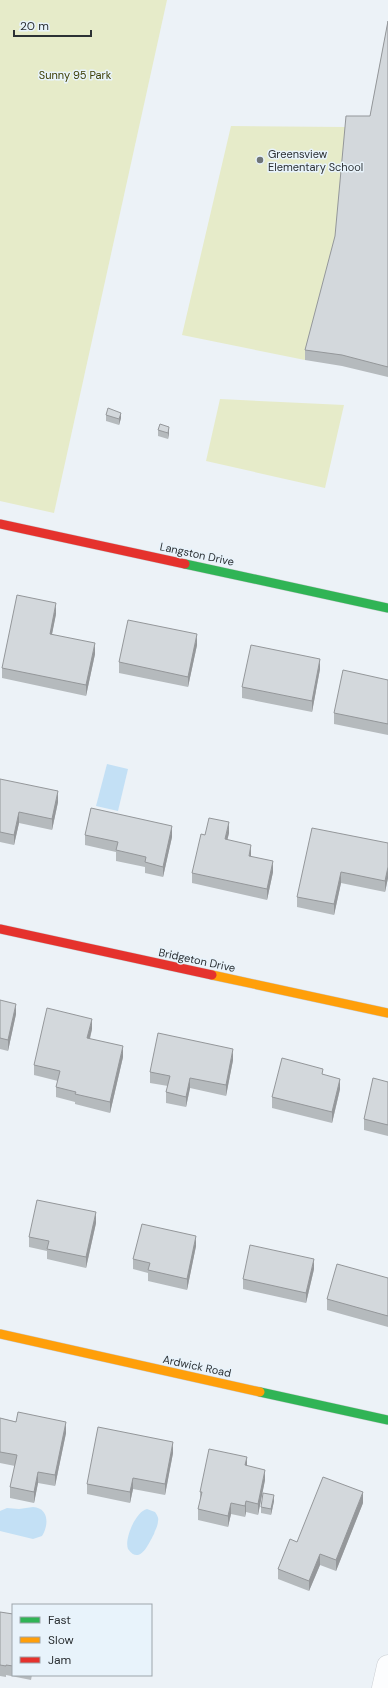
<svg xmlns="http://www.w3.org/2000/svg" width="388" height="1688" viewBox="0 0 388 1688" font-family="'DM Sans',sans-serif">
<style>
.green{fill:#e6ebc9}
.water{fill:#c3e0f5}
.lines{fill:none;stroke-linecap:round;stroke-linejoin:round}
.street-casing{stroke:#caced2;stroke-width:23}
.fast-casing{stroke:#caced2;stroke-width:10}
.slow-casing{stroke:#caced2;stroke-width:10}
.jam-casing{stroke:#caced2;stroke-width:10}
.street{stroke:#fcfdfe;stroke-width:22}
.fast{stroke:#30b455;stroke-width:9}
.slow{stroke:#ff9f0a;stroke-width:9}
.jam{stroke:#e5322d;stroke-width:9}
.wall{fill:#b5babd}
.shaded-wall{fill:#94979a}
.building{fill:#d3d8dc;stroke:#94979a}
.poi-dot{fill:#6f7578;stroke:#e8f3fb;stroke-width:1.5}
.labels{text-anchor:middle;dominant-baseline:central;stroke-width:3;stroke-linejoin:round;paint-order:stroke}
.park-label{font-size:11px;fill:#3d3e04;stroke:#e8f3fb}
.poi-label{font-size:11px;fill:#2c3134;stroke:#e8f3fb;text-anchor:start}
.street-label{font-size:11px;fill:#2c3134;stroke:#e8f3fb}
</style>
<rect width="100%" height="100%" fill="#ecf2f7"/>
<g class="green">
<polygon points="0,0 167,0 54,513 0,501"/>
<polygon points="231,126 346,127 335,247 305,360 182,335"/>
<polygon points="220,399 344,405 325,488 206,461"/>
</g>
<g class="water">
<polygon points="107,764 128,769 118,811 96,806"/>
<path d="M33,1507C49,1508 49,1525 42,1536L33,1539L0,1531V1511L7,1508L19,1509Z"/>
<path d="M147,1509L155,1512C157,1515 159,1518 158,1521C158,1526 155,1530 154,1534C149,1543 140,1566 128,1549C124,1539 136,1511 147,1509Z"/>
</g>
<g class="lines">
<g class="street-casing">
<polyline id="street" points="383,1688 388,1666"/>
</g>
<g class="fast-casing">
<g id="fast">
<polyline points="185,564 388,608"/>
<polyline points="260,1392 388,1420"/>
</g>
</g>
<g class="slow-casing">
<g id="slow">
<polyline points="212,975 388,1013"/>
<polyline points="0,1334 260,1392"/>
</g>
</g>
<g class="jam-casing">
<g id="jam">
<polyline points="0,524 185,564"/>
<polyline points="0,929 212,975"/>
</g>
</g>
<use href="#street" class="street"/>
<use href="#fast" class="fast"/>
<use href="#slow" class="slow"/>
<use href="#jam" class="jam"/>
</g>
<g class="wall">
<polygon points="388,21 388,377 342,366 305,360 305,350 370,116"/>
<polygon points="106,415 121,418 119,425 106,421"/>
<polygon points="158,430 169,433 168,439 158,436"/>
<polygon points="56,614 52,634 95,654 86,696 2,678 2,668"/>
<polygon points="197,645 188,687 119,673 119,662"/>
<polygon points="320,669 312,712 242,698 242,687"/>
<polygon points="388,680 388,735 334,724 334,713"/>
<polygon points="0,779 58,802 52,830 19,823 14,845 0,842"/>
<polygon points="229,833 227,840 273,872 267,900 192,883 192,873 205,835"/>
<polygon points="85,835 172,837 163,877 145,873 145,867 116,861 116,852 85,845"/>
<polygon points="388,843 388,878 385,892 341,883 334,915 297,907 297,897"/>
<polygon points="0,1000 16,1014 8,1051 0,1049"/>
<polygon points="92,1029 90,1039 123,1057 110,1113 75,1104 75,1102 56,1097 56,1087 58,1081 34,1075 34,1065"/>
<polygon points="233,1060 226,1096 190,1088 186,1107 166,1103 166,1092 168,1086 150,1083 150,1072"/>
<polygon points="323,1074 340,1089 332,1123 272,1108 272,1097"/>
<polygon points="388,1082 388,1146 388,1136 364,1130 364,1119"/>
<polygon points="96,1223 86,1268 47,1259 47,1251 29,1247 29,1237"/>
<polygon points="196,1246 187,1290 148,1281 148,1273 133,1269 133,1259"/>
<polygon points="314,1269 306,1303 243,1289 243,1279"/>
<polygon points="388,1278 388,1327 327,1310 327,1299"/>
<polygon points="0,1418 66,1433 55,1486 38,1483 34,1503 10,1498 10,1487 15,1466 0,1463"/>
<polygon points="173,1453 165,1495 133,1489 130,1503 87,1494 87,1484"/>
<polygon points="247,1466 265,1480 258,1515 246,1512 245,1517 231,1514 228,1527 198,1520 198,1509 200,1501 200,1492"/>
<polygon points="274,1501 271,1515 261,1513 261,1507"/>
<polygon points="363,1503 336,1571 320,1565 309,1591 278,1579 278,1569 297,1542"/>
<polygon points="0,1612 13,1614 13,1675 32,1675 31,1680 6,1675 6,1677 0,1676"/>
</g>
<g class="shaded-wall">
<polygon points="121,413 121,418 119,425 119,419"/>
<polygon points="169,427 169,433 168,439 168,433"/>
<polygon points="56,603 56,614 50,644 50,634"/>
<polygon points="197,634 197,645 188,687 188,677"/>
<polygon points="95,643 95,654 86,696 86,685"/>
<polygon points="320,659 320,669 312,712 312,701"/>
<polygon points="58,791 58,802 52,830 52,819"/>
<polygon points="19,812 19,823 14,845 14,835"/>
<polygon points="229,822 229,833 225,850 225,839"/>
<polygon points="172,826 172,837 163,877 163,867"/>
<polygon points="251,845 251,856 249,856"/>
<polygon points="273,861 273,872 267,900 267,889"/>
<polygon points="388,867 388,878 385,892 385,881"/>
<polygon points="341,872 341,883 334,915 334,904"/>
<polygon points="16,1004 16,1014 8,1051 8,1040"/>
<polygon points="92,1019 92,1029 87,1049 87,1038"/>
<polygon points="123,1046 123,1057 110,1113 110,1102"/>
<polygon points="233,1049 233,1060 226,1096 226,1085"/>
<polygon points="190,1078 190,1088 186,1107 186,1097"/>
<polygon points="340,1079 340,1089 332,1123 332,1112"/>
<polygon points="96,1212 96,1223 86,1268 86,1257"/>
<polygon points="196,1236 196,1246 187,1290 187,1279"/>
<polygon points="314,1259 314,1269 306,1303 306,1293"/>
<polygon points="66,1422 66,1433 55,1486 55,1475"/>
<polygon points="173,1442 173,1453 165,1495 165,1484"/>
<polygon points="247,1457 247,1467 245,1465"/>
<polygon points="265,1470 265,1480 258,1515 258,1504"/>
<polygon points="38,1472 38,1483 34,1503 34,1492"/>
<polygon points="133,1478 133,1489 130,1503 130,1492"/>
<polygon points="363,1492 363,1503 336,1571 336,1560"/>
<polygon points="274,1495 274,1501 271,1515 271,1509"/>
<polygon points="246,1501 246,1512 245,1517 245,1506"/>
<polygon points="231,1503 231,1514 228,1527 228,1516"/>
<polygon points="320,1554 320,1565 309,1591 309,1581"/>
</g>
<g class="building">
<polygon points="388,21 388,367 342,355 305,350 335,236 346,116 370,116"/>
<polygon points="108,408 121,413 119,419 106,415"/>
<polygon points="160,424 169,427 168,433 158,430"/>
<polygon points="17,595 56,603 50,634 95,643 86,685 2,668"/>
<polygon points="128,620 197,634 188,677 119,662"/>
<polygon points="251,645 320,659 312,701 242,687"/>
<polygon points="343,670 388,680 388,724 334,713"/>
<polygon points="0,779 58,791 52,819 19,812 14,835 0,832"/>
<polygon points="91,808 172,826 163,867 145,862 146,857 116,850 118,842 85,835"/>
<polygon points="209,818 229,822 225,839 251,845 249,856 273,861 267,889 192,873 201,834 205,835"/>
<polygon points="312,828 388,843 388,867 385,881 341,872 334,904 297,897"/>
<polygon points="0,1000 16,1004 8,1040 0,1038"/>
<polygon points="47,1008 92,1019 87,1038 123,1046 110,1102 75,1094 76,1092 56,1087 60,1071 34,1065"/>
<polygon points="158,1033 233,1049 226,1085 190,1078 186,1097 166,1092 170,1076 150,1072"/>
<polygon points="282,1058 323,1069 322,1074 340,1079 332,1112 272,1097"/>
<polygon points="373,1078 388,1082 388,1125 364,1119"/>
<polygon points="37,1200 96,1212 86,1257 47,1249 49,1241 29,1237"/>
<polygon points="142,1224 196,1236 187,1279 148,1270 150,1263 133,1259"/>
<polygon points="250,1245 314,1259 306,1293 243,1279"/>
<polygon points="337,1264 388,1278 388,1316 327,1299"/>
<polygon points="18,1412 66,1422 55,1475 38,1472 34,1492 10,1487 17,1455 0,1452 0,1418 16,1422"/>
<polygon points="98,1427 173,1442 165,1484 133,1478 130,1492 87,1484"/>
<polygon points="209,1449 247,1457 245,1465 265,1470 258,1504 246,1501 245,1506 231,1503 228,1516 198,1509 202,1492 200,1492"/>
<polygon points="323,1477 363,1492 336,1560 320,1554 309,1581 278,1569 290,1539 297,1542"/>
<polygon points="263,1493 274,1495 271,1509 261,1507"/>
<polygon points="0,1612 13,1614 13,1666 6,1665 6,1666 0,1665"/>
</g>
<circle class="poi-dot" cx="260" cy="160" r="4"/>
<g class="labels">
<g class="park-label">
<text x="75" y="75">Sunny 95 Park</text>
</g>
<g class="poi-label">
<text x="268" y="154">Greensview<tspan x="268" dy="13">Elementary School</tspan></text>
</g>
<g class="street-label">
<text transform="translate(197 554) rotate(12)">Langston Drive</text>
<text transform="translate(197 960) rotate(12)">Bridgeton Drive</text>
<text transform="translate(197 1366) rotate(12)">Ardwick Road</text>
</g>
</g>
<rect x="12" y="1604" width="140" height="72" fill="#e8f3fb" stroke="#9da5ab"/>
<rect x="20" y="1617" width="20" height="6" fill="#30b455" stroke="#9da5ab"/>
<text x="48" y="1624" font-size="12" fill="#2c3134">Fast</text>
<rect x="20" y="1637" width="20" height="6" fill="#ff9f0a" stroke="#9da5ab"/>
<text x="48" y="1644" font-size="12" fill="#2c3134">Slow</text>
<rect x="20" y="1657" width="20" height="6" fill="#e5322d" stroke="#9da5ab"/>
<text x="48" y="1664" font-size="12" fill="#2c3134">Jam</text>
<path d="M14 30v6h77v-6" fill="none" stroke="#2c3134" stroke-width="2"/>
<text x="20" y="30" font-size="12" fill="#2c3134" stroke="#e8f3fb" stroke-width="3" paint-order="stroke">20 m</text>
</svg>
